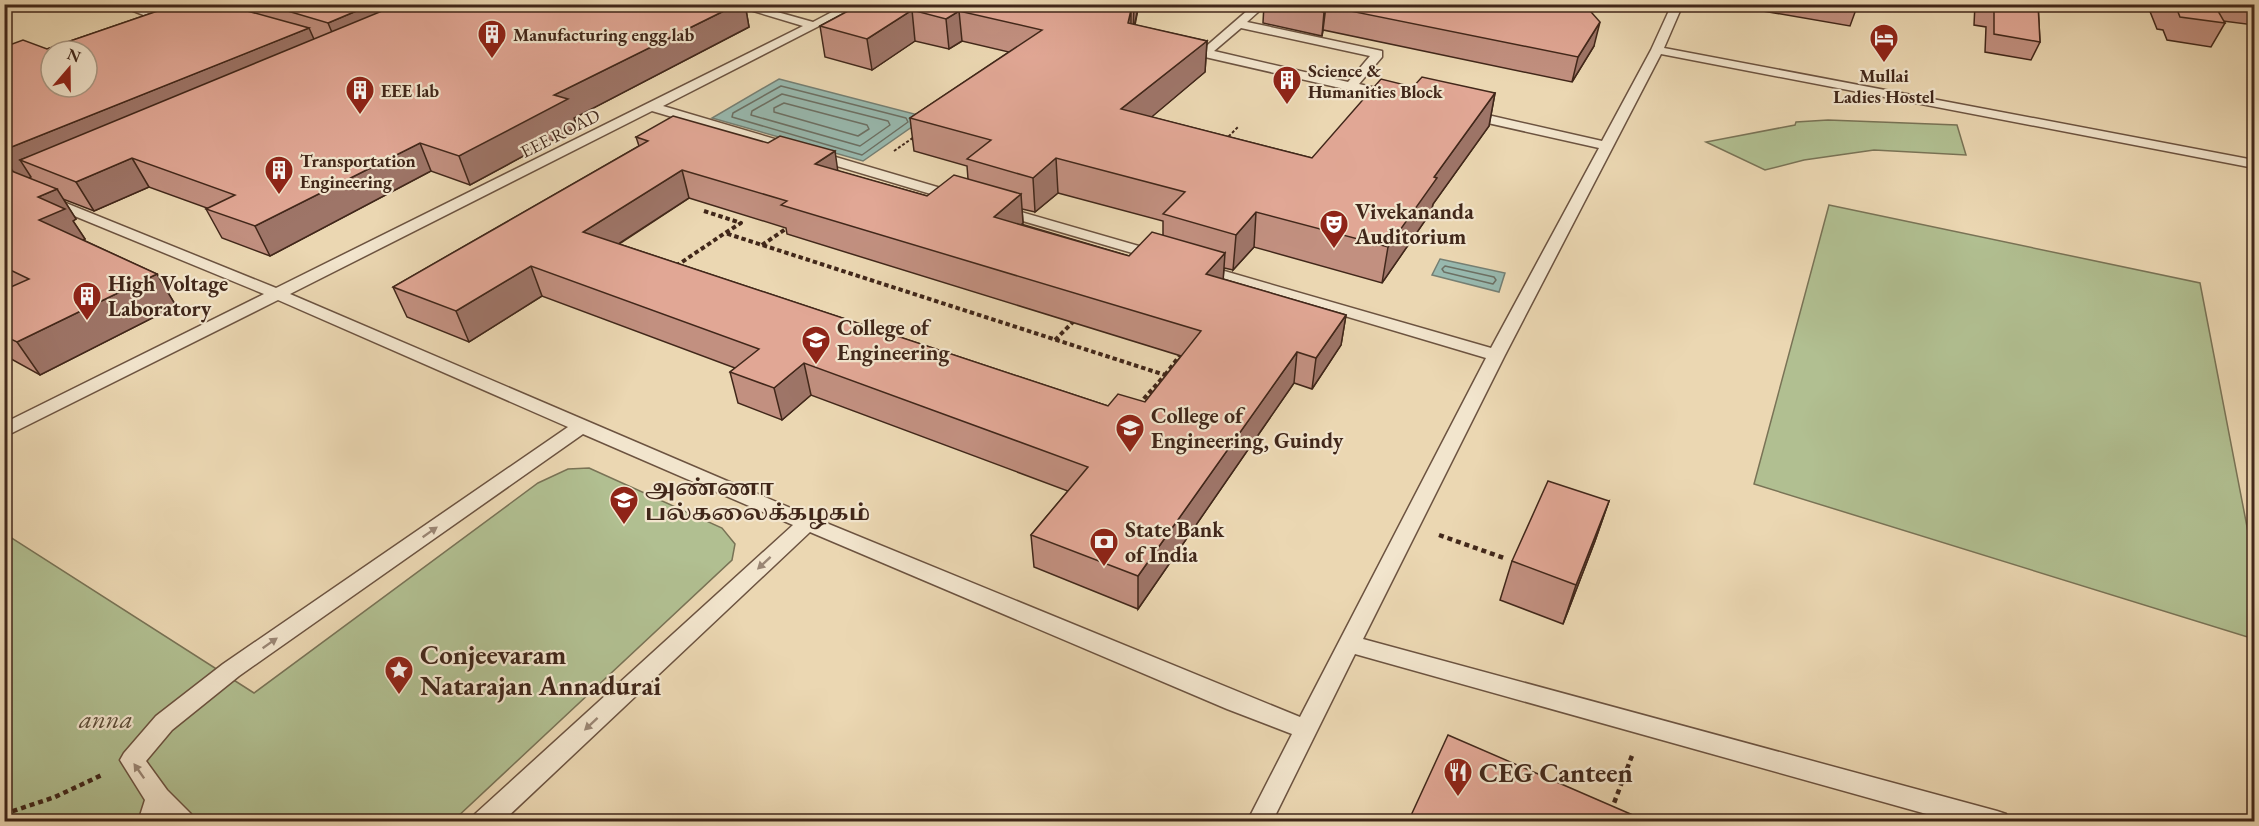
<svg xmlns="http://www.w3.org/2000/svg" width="2259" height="826" viewBox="0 0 2259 826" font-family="'EB Garamond','Noto Serif Tamil',serif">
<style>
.green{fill:#b1bf91;stroke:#797356;stroke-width:1.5}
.water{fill:#98b9af;stroke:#757f73;stroke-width:1.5}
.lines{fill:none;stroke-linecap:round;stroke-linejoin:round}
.shore{stroke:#6c7064;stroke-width:1.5}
.lane-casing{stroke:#6c5340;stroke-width:3}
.path-far2{stroke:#41271a;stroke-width:2;stroke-dasharray:3 2;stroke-linecap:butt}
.path-far1{stroke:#41271a;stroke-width:4;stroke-dasharray:4.5 3;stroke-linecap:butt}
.path{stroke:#41271a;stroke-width:4.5;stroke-dasharray:5 4;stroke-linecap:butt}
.lane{fill:#f2e5cd;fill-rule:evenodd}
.wall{fill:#c29080;stroke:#41271a;stroke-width:1.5;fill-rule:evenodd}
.shaded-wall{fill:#9e7568;stroke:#41271a;stroke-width:1.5}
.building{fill:#e1a795;stroke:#41271a;stroke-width:1.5;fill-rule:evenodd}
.oneway{fill:#9a8674}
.labels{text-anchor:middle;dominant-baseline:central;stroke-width:4.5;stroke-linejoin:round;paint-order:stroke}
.far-poi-label{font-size:18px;font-weight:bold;fill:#41271a;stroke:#f2e5cd;text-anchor:start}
.far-street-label{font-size:18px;fill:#41271a;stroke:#f2e5cd}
.poi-label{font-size:22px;font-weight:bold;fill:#41271a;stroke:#f2e5cd;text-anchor:start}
.near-poi-label{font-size:27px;font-weight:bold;fill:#41271a;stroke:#f2e5cd;text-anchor:start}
.near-park-label{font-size:27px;font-style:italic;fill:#5d4d38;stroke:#f2e5cd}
</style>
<rect width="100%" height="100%" fill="#ebd7b2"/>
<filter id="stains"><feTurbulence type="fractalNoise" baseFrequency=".00333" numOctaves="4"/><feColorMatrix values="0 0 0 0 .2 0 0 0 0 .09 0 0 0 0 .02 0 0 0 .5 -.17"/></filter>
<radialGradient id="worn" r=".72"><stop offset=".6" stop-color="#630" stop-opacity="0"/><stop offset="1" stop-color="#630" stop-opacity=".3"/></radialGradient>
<g class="green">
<polygon points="1828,120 1957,125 1966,155 1874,150 1804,160 1765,170 1706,142 1795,125 1796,122"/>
<polygon points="1829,205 2200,283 2254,563 2254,639 1754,484"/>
<polygon points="589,468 722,528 735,544 732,560 454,820 455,821 5,822 4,533 254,693 538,483 568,469"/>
</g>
<g class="water">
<polygon points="779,79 926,117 863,161 712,118"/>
<polygon points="1440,259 1505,273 1499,292 1432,275"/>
</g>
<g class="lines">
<g class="shore">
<polygon points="781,86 906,118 908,122 862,155 732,117 733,113"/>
<polygon points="782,94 888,121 890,125 860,146 751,115 752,111"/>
<polygon points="784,103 867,125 869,129 858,136 774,112 774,108"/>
<polygon points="1445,266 1494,277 1496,280 1493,284 1444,272 1442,269"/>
</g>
<g class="lane-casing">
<g id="lane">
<polygon points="116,4 133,4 168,18 157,23 149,23 147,21 151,18"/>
<polygon points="730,4 749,4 813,22 847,4 862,4 663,106 961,194 963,197 961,200 951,200 652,111 290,294 814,518 1300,717 1486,358 1197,272 1194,269 1202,264 1207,266 1491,348 1599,148 1461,117 1460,114 1461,111 1466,110 1602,141 1651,50 1672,4 1683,4 1664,48 2254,160 2254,168 1661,54 1505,355 1363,639 1997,811 2006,814 2009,822 1955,822 1355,654 1272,822 1247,822 1292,734 1227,709 810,532 502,822 472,822 475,814 793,525 583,434 239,676 172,730 146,761 167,790 191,814 194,822 138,822 145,800 120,760 124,753 156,716 223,664 568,427 278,300 4,437 4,423 264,294 4,187 4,178 276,288 803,26"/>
<path d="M1255,4H1267L1247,22L1382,51V57L1359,84L1397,93L1399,96L1393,100L1183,52L1177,48L1183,44L1203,49ZM1241,28L1370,56L1348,82L1214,51Z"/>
<polygon points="1000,206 1163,253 1166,256 1158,261 1153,259 995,213 993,210"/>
</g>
</g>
<g class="path-far2">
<polyline points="1225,140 1239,126"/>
<polyline points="894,151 917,135"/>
</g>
<g class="path-far1">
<polyline points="704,211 741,223 725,233 1165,375 1140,403"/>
<polyline points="762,245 790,226"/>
<polyline points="676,266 725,233"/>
<polyline points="1055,340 1076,319"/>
<polyline points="1165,375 1181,354"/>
</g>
<g class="path">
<polyline points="1439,535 1504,558"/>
<polyline points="1611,811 1633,753"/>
<polyline points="4,814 55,797 104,774"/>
</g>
<use href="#lane" class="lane"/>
</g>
<g class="wall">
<polygon points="178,4 745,4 749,27 574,118 577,127 470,185 431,171 270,256 222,238 206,209 207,208 149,187 94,211 63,199 76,219 73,221 85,239 83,240 157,274 176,306 40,375 4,355 4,290 7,289 4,287 4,34 12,44 47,49"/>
<path d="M861,4H1139L1135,25L1207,41L1205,72L1151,117L1312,158L1413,87L1495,93L1489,126L1433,204L1431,212L1382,283L1254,247L1233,270L1224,268L1223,279L1346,315L1341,345L1312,389L1294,383L1138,609L1034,567L1031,535L1068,491L811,395L782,420L738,403L730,372L735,368L542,296L469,342L407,317L393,287L639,146L636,137L838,171L927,196L968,179L967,166L914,151L910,118L1009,52L962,41L949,49L915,41L872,70L825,57L820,26ZM1058,193L1163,221V235L1129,256L1021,224L1023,223L1022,209L1035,212ZM689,198L786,228L787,234L1181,356L1145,402L1108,406L619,244Z"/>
<polygon points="1264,4 1584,4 1594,46 1572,82 1323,30 1322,36 1263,23"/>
<polygon points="1734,4 1858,4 1850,26 1734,6"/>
<polygon points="1975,4 2038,4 2040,42 2031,60 1985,52 1986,27 1974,25"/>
<polygon points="2147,4 2254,4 2254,25 2223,21 2225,23 2211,47 2167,40 2163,30 2157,29"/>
<polygon points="1609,501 1595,541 1563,624 1500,600 1512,561"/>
</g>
<g class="shaded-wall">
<polygon points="373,4 443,4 339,49 328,23"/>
<polygon points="738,4 745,4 749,27 574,118 577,127 470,185 459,156 554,95"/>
<polygon points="1134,4 1139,4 1133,31"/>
<polygon points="1326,6 1323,30 1322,36 1324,12"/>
<polygon points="912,10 915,41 872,70 867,39"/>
<polygon points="1131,10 1131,40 1128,23"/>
<polygon points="959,11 962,41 949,49 946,19"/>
<polygon points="1600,22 1594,46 1572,82 1578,57"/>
<polygon points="309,28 321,55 20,160 31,177 20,182 4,158 4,150"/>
<polygon points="4,34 5,34 22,61 4,68"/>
<polygon points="1207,41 1205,72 1122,142 1121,109"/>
<polygon points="1495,93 1489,126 1433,204 1431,212 1382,283 1388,247 1434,177"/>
<polygon points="420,143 431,171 270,256 255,226"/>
<polygon points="835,151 839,179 815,164"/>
<polygon points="132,158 149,187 94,211 76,182"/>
<polygon points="1056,158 1058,193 1035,212 1033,178"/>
<polygon points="682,170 689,198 592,261 583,232"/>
<polygon points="57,189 76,219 73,221 85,239 59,251 39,220 38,197"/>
<polygon points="1021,194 1023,223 997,246 994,217"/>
<polygon points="1256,212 1254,247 1233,270 1236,235"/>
<polygon points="1225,253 1223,282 1206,274"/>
<polygon points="531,266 542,296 469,342 456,311"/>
<polygon points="157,274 176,306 40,375 17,342"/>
<polygon points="1346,315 1341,345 1312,389 1316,358"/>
<polygon points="1297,352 1294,383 1138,609 1138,576"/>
<polygon points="804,363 811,395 782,420 774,388"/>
<polygon points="1609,501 1595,541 1563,624 1576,585"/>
</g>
<g class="building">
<path d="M178,4H222L309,28L4,150V47L23,40L47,49ZM51,51H87V87H51Z"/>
<polygon points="264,4 373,4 328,23"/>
<polygon points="399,4 738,4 554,95 568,99 459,156 420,143 255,226 206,209 235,195 132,158 76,182 20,160"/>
<polygon points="861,4 1106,4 1131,10 1128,23 1207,41 1121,109 1312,158 1381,79 1413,87 1422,77 1495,93 1434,177 1437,178 1388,247 1256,212 1236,235 1163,214 1185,192 1056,158 1033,178 967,159 991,140 910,118 1042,30 959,11 946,19 912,10 867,39 820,26"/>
<polygon points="1290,4 1584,4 1600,22 1578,57 1326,6 1324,12"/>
<polygon points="1982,4 2038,4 2040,42 1994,34 1994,10 1982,8"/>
<polygon points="2169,4 2214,4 2225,23 2180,17 2176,7 2170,6"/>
<path d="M673,116L768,143L780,136L835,151L815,164L927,196L954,175L1021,194L994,217L1129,256L1152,232L1225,253L1206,274L1346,315L1316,358L1297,352L1138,576L1031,535L1088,467L804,363L774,388L730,372L759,349L531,266L456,311L393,287L648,141L636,137ZM682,170L787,201L781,205L1201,331L1145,402L1118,394L1108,406L583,232Z"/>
<polygon points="4,168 57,189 38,197 65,209 39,220 157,274 17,342 4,336 4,290 29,279 4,267"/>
<polygon points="1548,481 1609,501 1576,585 1512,561"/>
<polygon points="1448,735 1649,822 1408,822"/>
</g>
<defs><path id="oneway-solid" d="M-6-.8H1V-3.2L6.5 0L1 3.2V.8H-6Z" transform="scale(1.5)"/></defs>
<g class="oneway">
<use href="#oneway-solid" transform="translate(430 532) rotate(-35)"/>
<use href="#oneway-solid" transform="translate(764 563) rotate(137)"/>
<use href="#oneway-solid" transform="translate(270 643) rotate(-35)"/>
<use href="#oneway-solid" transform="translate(591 724) rotate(137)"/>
<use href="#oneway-solid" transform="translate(139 771) rotate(-125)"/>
</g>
<defs>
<g id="building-pin" transform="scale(1.5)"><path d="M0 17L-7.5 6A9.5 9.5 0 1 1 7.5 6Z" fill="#8f2418" stroke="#f2e5cd"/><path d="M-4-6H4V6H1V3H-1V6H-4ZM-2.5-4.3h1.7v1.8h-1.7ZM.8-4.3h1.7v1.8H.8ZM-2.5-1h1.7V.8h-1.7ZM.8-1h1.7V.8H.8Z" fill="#fff"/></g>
<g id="hotel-pin" transform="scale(1.5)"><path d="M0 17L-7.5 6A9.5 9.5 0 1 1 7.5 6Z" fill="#8f2418" stroke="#f2e5cd"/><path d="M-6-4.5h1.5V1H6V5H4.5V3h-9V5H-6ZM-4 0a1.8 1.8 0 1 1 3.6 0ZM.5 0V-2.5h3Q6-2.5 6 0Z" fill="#fff"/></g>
<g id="theatre-pin" transform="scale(1.5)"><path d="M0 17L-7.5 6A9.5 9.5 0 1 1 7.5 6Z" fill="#8f2418" stroke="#f2e5cd"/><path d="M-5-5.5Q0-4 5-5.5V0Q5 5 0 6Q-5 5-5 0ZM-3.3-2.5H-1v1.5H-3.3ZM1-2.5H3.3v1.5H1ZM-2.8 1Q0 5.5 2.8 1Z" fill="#fff"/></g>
<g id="university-pin" transform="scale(1.5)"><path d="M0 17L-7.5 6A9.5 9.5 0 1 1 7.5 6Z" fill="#8f2418" stroke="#f2e5cd"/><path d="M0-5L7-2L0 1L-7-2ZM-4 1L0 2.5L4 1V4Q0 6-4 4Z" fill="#fff"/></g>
<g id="bank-pin" transform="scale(1.5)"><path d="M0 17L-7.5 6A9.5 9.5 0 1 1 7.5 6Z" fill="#8f2418" stroke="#f2e5cd"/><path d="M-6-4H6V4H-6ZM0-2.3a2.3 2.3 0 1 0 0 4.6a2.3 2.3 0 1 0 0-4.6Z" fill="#fff"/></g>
<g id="sight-pin" transform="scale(1.5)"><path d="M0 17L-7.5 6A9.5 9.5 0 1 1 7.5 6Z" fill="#8f2418" stroke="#f2e5cd"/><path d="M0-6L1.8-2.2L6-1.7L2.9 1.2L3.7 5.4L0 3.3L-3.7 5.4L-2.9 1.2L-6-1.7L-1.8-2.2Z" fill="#fff"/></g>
<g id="restaurant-pin" transform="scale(1.5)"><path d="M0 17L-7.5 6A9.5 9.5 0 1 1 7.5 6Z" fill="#8f2418" stroke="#f2e5cd"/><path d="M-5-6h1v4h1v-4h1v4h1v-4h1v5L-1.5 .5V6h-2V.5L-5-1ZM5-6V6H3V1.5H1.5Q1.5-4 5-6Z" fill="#fff"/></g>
</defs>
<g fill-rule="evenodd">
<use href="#building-pin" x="492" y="34"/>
<use href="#hotel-pin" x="1884" y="38"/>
<use href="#building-pin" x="1287" y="80"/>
<use href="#building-pin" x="360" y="90"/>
<use href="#building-pin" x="279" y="170"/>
<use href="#theatre-pin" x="1334" y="224"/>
<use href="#building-pin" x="87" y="296"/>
<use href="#university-pin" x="816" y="340"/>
<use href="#university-pin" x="1130" y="428"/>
<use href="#university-pin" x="624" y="500"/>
<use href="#bank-pin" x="1104" y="542"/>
<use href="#sight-pin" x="399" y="670"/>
<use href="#restaurant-pin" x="1458" y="772"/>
</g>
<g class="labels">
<g class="far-poi-label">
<text x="513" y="34">Manufacturing engg lab</text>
<text x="1308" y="70">Science &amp;<tspan x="1308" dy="21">Humanities Block</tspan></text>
<text x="1884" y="75" text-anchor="middle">Mullai<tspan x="1884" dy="21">Ladies Hostel</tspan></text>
<text x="381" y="90">EEE lab</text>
<text x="300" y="160">Transportation<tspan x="300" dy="21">Engineering</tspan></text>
</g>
<g class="far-street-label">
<text transform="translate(560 133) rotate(-27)">EEE ROAD</text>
</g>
<g class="poi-label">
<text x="1355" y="211">Vivekananda<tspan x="1355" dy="25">Auditorium</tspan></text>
<text x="108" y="283">High Voltage<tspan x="108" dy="25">Laboratory</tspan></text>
<text x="837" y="327">College of<tspan x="837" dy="25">Engineering</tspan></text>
<text x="1151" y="415">College of<tspan x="1151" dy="25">Engineering, Guindy</tspan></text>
<text x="645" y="487">அண்ணா<tspan x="645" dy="25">பல்கலைக்கழகம்</tspan></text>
<text x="1125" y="529">State Bank<tspan x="1125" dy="25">of India</tspan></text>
</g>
<g class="near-poi-label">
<text x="420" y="654">Conjeevaram<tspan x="420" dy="31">Natarajan Annadurai</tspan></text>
<text x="1479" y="772">CEG Canteen</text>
</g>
<g class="near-park-label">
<text x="106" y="718">anna</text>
</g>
</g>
<rect width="2259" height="826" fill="none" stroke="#ebd7b2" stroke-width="24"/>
<rect x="6" y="6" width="2247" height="814" fill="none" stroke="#41271a" stroke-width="3"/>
<rect x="12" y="12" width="2235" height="802" fill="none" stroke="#41271a" stroke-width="1.5"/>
<g transform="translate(69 69) rotate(20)"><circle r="28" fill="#f2e5cd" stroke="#ab9985" stroke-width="1.5"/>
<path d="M0-4.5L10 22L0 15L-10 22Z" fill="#8f2418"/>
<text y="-9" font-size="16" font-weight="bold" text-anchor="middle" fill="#41271a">N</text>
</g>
<rect width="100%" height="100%" filter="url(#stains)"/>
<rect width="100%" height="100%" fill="url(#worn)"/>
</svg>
